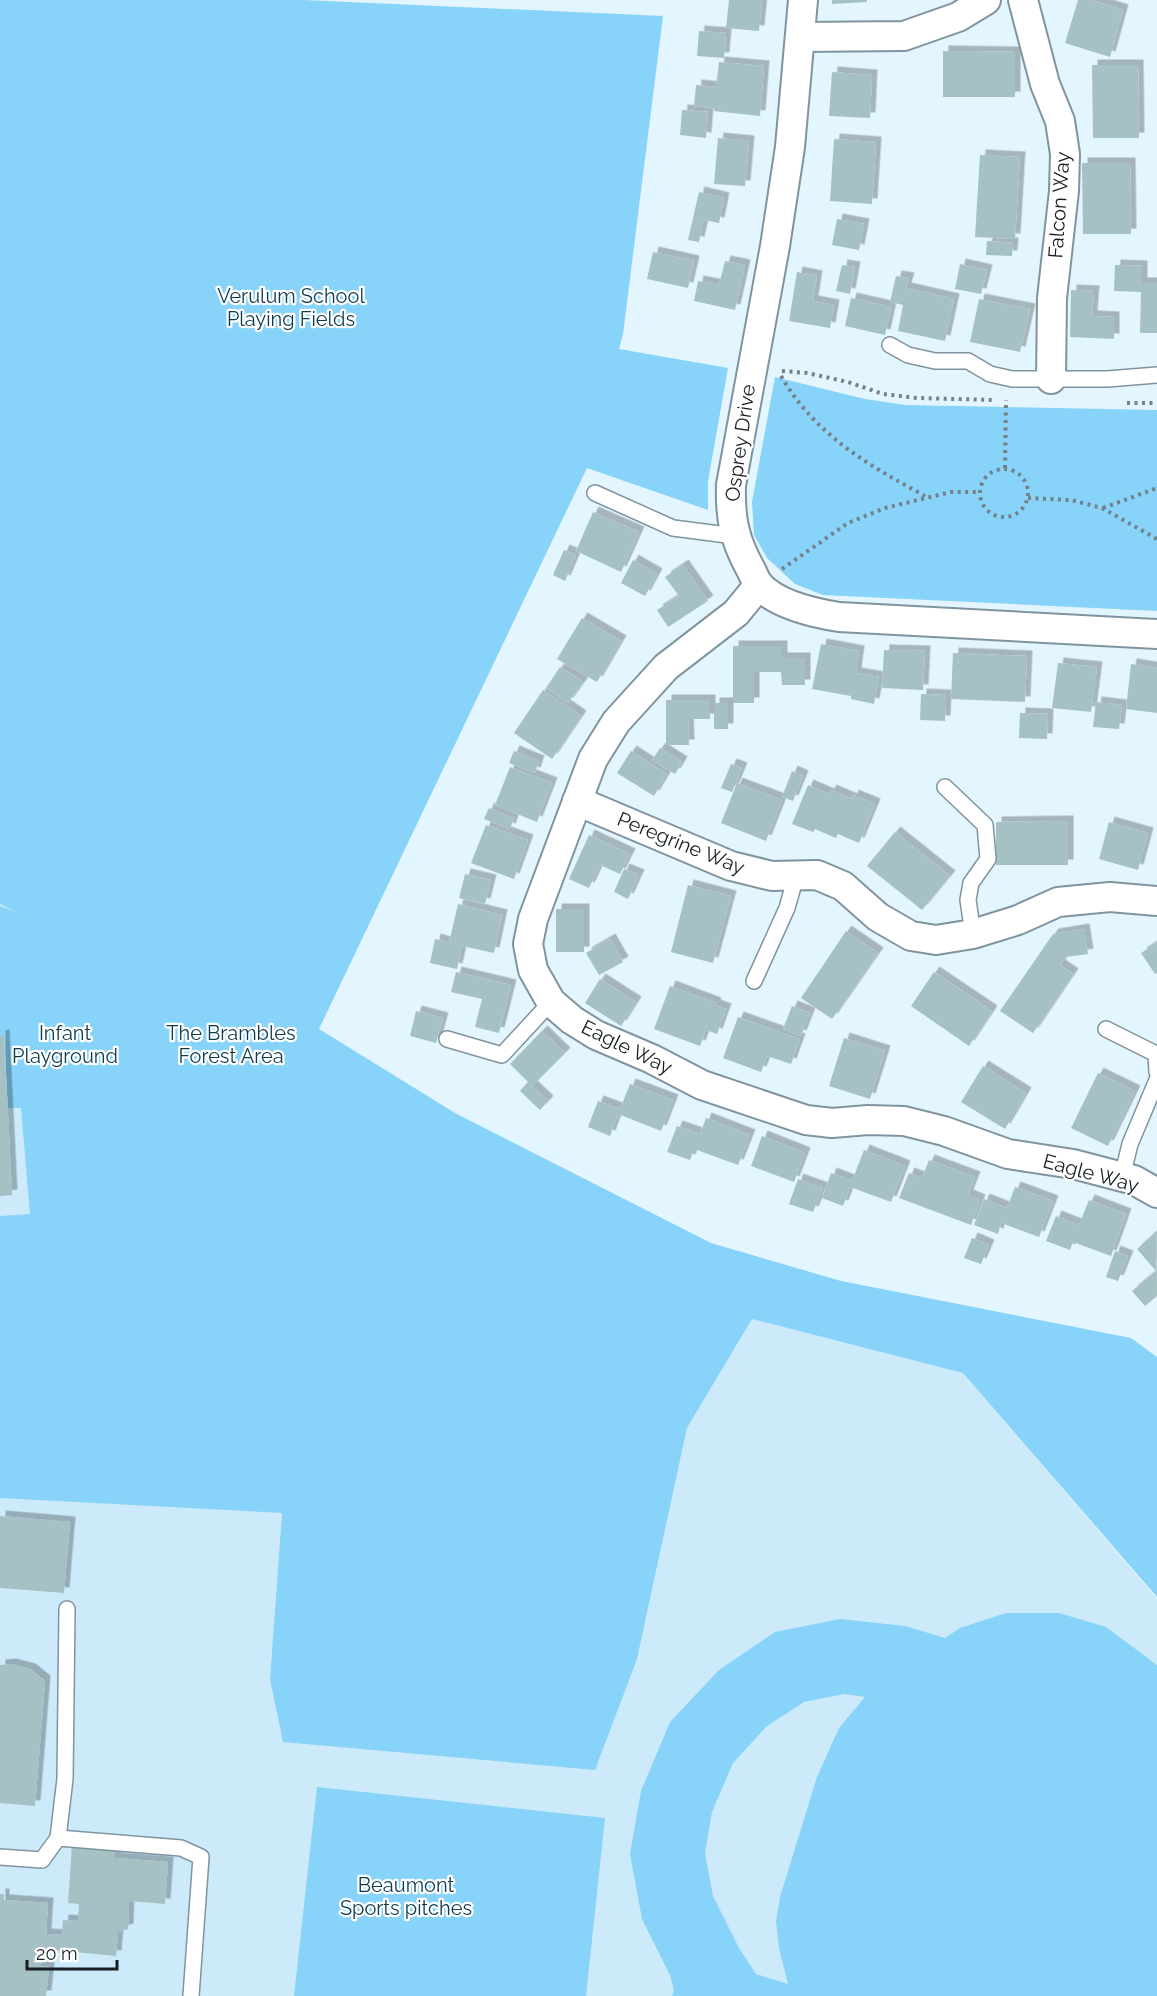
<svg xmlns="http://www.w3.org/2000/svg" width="1157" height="1996" viewBox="0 0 1157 1996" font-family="Raleway,sans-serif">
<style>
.built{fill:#cceafa}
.green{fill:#87d3f9;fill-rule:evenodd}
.building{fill:#a6c1c3;filter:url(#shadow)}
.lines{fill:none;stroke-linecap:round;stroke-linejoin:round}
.service-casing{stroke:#80949f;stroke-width:18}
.minor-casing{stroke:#80949f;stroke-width:32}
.path{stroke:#758188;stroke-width:4;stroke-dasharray:3 4.5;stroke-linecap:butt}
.service{stroke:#fff;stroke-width:15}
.minor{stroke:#fff;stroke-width:28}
.labels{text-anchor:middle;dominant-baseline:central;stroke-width:4.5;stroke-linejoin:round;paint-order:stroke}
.street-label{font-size:20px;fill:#171f23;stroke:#fff}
.park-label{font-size:20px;fill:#0c3b4f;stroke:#fff}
</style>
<defs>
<filter id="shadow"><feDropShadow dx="5.5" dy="-5.5" stdDeviation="0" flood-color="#0004"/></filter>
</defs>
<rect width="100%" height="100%" fill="#e3f5ff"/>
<polygon class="built" points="0,904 70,934 282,1513 270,1679 637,1659 687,1428 752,1319 963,1373 1157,1599 1157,1996 0,1996"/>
<g class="green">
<polygon points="0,0 304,0 663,16 623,334 619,349 728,368 708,481 708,510 587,468 319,1029 455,1113 711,1243 841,1281 1131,1338 1157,1357 1157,1597 963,1373 752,1319 687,1428 637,1659 595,1770 283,1742 270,1679 282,1513 0,1498 0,1216 30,1214 21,1108 8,1108 4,1036 0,1036 0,906 18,913 0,904"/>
<polygon points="775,377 865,399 905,405 1157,410 1157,611 823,595 795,584 767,558 754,535 752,502"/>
<path d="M1006,1613H1059L1106,1627L1157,1665V1996H672L674,1990L670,1975L642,1919L630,1854L641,1791L670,1722L719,1670L775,1632L840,1619L905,1626L945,1638L960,1628ZM844,1694L865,1697L839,1728L817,1777L780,1897L776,1921L779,1948L788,1984L756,1974L739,1948L713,1896L705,1853L712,1812L733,1763L767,1726L804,1702Z"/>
<polygon points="317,1787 605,1818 586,1996 294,1996"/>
</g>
<g class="building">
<polygon points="729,0 762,0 759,31 726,28"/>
<polygon points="832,0 867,0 867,2 832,4"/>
<polygon points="1078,0 1091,0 1123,10 1110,57 1065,43"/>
<polygon points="699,31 726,33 724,58 697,56"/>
<polygon points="943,51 1015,52 1015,97 943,97"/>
<polygon points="719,62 764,66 760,116 714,111 714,108 694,106 696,85 716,87"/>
<polygon points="1092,65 1138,65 1139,138 1093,138"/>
<polygon points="832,72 872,75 870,118 829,116"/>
<polygon points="682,110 708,112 706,138 680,135"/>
<polygon points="718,138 749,141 745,186 714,184"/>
<polygon points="834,139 876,142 872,204 830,201"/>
<polygon points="980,155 1020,157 1015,239 975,237"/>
<polygon points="1082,163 1130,163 1131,234 1083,234"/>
<polygon points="699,192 724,198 719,223 704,220 699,242 688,240"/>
<polygon points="837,219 864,224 859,250 832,245"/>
<polygon points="987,241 1013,243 1012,256 986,255"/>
<polygon points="653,252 694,261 688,288 647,279"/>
<polygon points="725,261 745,265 735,310 694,301 698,281 719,285"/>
<polygon points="960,264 987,270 981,294 955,289"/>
<polygon points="842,265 855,267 850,294 836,291"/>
<polygon points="1115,265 1142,266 1142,283 1157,283 1157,333 1140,333 1141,292 1114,291"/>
<polygon points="797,272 817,276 813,301 834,305 830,328 789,321"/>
<polygon points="896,276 909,278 906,288 954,299 945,341 898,331 903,305 890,302"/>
<polygon points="1071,290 1094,291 1092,316 1114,317 1114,339 1070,337"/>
<polygon points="851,298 891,307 885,335 845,326"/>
<polygon points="979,299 1030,309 1020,352 970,342"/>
<polygon points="593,512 639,532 621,572 576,551"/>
<polygon points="564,550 576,555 565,581 553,575"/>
<polygon points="633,560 657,574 645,596 621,583"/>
<polygon points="683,565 708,601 668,627 657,610 679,596 665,577"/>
<polygon points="582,618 621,641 597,682 557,659"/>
<polygon points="821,644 859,651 856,673 879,677 874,704 851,699 851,696 812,689"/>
<polygon points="733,646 782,646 782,658 805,658 805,685 782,685 781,672 754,672 754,703 733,703"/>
<polygon points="884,650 925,651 923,690 882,688"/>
<polygon points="953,653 1027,656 1025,702 951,699"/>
<polygon points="1058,663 1097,667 1091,712 1052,708"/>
<polygon points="1131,664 1157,668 1157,713 1126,709"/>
<polygon points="560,667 583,682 568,703 546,688"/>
<polygon points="543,690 581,716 552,759 514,733"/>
<polygon points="921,694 946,695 945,721 920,720"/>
<polygon points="666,700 710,700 710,719 688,719 689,745 666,745"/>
<polygon points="1096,702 1122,705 1119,729 1093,727"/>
<rect x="714" y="703" width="14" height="26"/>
<polygon points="1020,713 1048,714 1047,739 1019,738"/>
<polygon points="660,748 682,762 675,774 652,760"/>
<polygon points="514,751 539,761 535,773 509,763"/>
<polygon points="631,751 667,774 654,796 617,773"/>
<polygon points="731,764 742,768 732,792 721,788"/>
<polygon points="510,767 552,783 537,822 495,805"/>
<polygon points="792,771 803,776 793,801 782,797"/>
<polygon points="737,783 782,800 766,841 721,823"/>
<polygon points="808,785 829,794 831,790 852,799 853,795 875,804 859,843 838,834 836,838 815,829 813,832 792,824"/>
<polygon points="489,808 514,818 510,829 484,819"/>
<polygon points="1068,821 1068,865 996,865 996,822"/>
<polygon points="1109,822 1148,833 1138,870 1099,859"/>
<polygon points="486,825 528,840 514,879 471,863"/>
<polygon points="895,832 950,876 922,910 867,866"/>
<polygon points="589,835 630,854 620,874 600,865 589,888 569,879"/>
<polygon points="624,869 639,875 628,899 614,892"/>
<polygon points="465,874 491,880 485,904 459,898"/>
<polygon points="688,885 731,896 713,963 671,952"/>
<polygon points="458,904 502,915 494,953 462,946 457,969 430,963 435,939 449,943"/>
<rect x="556" y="909" width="28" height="43"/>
<polygon points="1084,929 1088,954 1065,957 1060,965 1073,974 1033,1033 1000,1011 1053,934"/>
<polygon points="846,931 878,953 832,1019 801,998"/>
<polygon points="610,939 623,962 599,975 586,953"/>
<polygon points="1157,943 1157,973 1155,974 1141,953"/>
<polygon points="456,972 511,985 499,1033 475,1027 482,999 451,992"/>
<polygon points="934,972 992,1011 969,1046 911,1006"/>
<polygon points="600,979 636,1002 621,1026 585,1003"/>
<polygon points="670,986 716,1003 715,1005 726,1009 717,1034 706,1030 700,1046 654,1029"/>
<polygon points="792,1006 810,1013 801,1036 783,1029"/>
<polygon points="416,1011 443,1018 436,1043 410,1036"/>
<polygon points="738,1017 800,1039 791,1064 767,1056 761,1072 723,1058"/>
<polygon points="542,1031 565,1053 532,1086 548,1101 540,1110 520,1091 528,1082 510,1064"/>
<polygon points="4,1035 12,1195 0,1196 0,1036"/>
<polygon points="844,1038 885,1051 870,1099 829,1086"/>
<polygon points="983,1066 1026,1093 1005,1129 961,1102"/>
<polygon points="1098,1073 1135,1091 1108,1146 1071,1128"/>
<polygon points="630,1084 673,1100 661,1131 618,1114 610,1136 588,1127 598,1101 620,1109"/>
<polygon points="706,1118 750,1135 738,1165 694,1149 690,1160 667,1152 677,1126 700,1134"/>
<polygon points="762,1136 805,1153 794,1182 751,1166"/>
<polygon points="864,1150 905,1166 891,1202 850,1187 843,1206 822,1198 831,1173 852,1181"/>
<polygon points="929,1160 975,1177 968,1195 980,1200 971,1225 899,1198 909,1173 922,1178"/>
<polygon points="798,1179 823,1188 813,1212 789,1204"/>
<polygon points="1015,1187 1053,1201 1039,1237 1001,1223 998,1234 974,1225 984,1199 1007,1208"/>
<polygon points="1089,1200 1126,1214 1111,1256 1073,1242 1070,1250 1046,1241 1056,1216 1079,1225"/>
<polygon points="1156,1232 1157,1296 1145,1306 1132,1291 1156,1271 1137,1249"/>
<polygon points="972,1238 989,1245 981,1264 964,1258"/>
<polygon points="1115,1251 1128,1256 1118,1281 1106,1277"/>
<polygon points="0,1516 70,1522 64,1593 0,1588"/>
<polygon points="11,1664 30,1669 45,1681 35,1806 0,1803 0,1665"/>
<polygon points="72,1844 115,1847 115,1858 168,1862 165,1904 129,1901 128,1929 118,1932 116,1956 42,1949 40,1966 49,1967 46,1996 0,1996 0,1894 4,1894 4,1900 48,1903 46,1934 62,1935 63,1920 78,1921 79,1904 68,1903"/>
</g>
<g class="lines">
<g class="service-casing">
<g id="service">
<polyline points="890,345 908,355 935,361 968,361 990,374 1012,379 1107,379 1157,375"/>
<polyline points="595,493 673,528 735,536"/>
<polyline points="945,787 985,825 988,859 971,883 968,900 973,934"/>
<polyline points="754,981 787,908 796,876"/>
<polyline points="1106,1029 1156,1054 1157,1072"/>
<polyline points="447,1039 502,1055 551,1002"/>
<polyline points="1122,1177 1130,1144 1157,1080"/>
<polyline points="58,1838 181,1848 201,1857 191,1996"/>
<polyline points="0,1857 42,1860 58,1838 65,1779 67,1609"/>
</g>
</g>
<g class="minor-casing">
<g id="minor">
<path d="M803,0L790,147L775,246L731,485C730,518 734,539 750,568C753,573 755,580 759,585C777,605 814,613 839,617L1157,634"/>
<polyline points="1023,0 1045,84 1060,121 1065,154 1064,191 1052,298 1051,379"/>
<polyline points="800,37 904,36 958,17 986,0"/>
<polyline points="759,585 736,613 666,667 616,722 593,759 533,919 528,944 533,970 551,1002 572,1020 596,1035 652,1059 702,1085 806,1120 832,1123 868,1120 904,1121 944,1131 1008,1154 1073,1164 1134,1180 1157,1193"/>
<polyline points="577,801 731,866 772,876 817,875 843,886 878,917 911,936 936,940 973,934 1018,920 1058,902 1110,897 1157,901"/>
</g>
</g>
<g class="path">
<polyline points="782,371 807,373 848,382 883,394 917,398 993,400"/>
<path d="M781,376C815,435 868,465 925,496"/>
<polyline points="1127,403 1157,403"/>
<polyline points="1005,468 1006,400"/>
<circle cx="1004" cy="493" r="24"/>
<polyline points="1028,498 1071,500 1102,508 1157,539"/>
<polyline points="1103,508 1157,488"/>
<polyline points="782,569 848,523 885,508 951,492 979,492"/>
</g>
<use href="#service" class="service"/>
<use href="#minor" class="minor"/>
</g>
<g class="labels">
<g class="street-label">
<text transform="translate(1059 205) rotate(-86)">Falcon Way</text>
<text transform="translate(740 443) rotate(-82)">Osprey Drive</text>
<text transform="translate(681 843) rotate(22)">Peregrine Way</text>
<text transform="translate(627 1047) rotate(26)">Eagle Way</text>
<text transform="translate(1091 1173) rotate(15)">Eagle Way</text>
</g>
<g class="park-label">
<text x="291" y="296">Verulum School<tspan x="291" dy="23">Playing Fields</tspan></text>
<text x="65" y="1033">Infant<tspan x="65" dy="23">Playground</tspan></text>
<text x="231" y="1033">The Brambles<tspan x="231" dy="23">Forest Area</tspan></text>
<text x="406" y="1885">Beaumont<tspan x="406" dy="23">Sports pitches</tspan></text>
</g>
</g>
<path d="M27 1960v9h90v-9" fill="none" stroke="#171f23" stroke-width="3"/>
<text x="36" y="1960" font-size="18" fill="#171f23" stroke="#ffffff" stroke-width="4.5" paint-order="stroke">20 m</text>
</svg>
